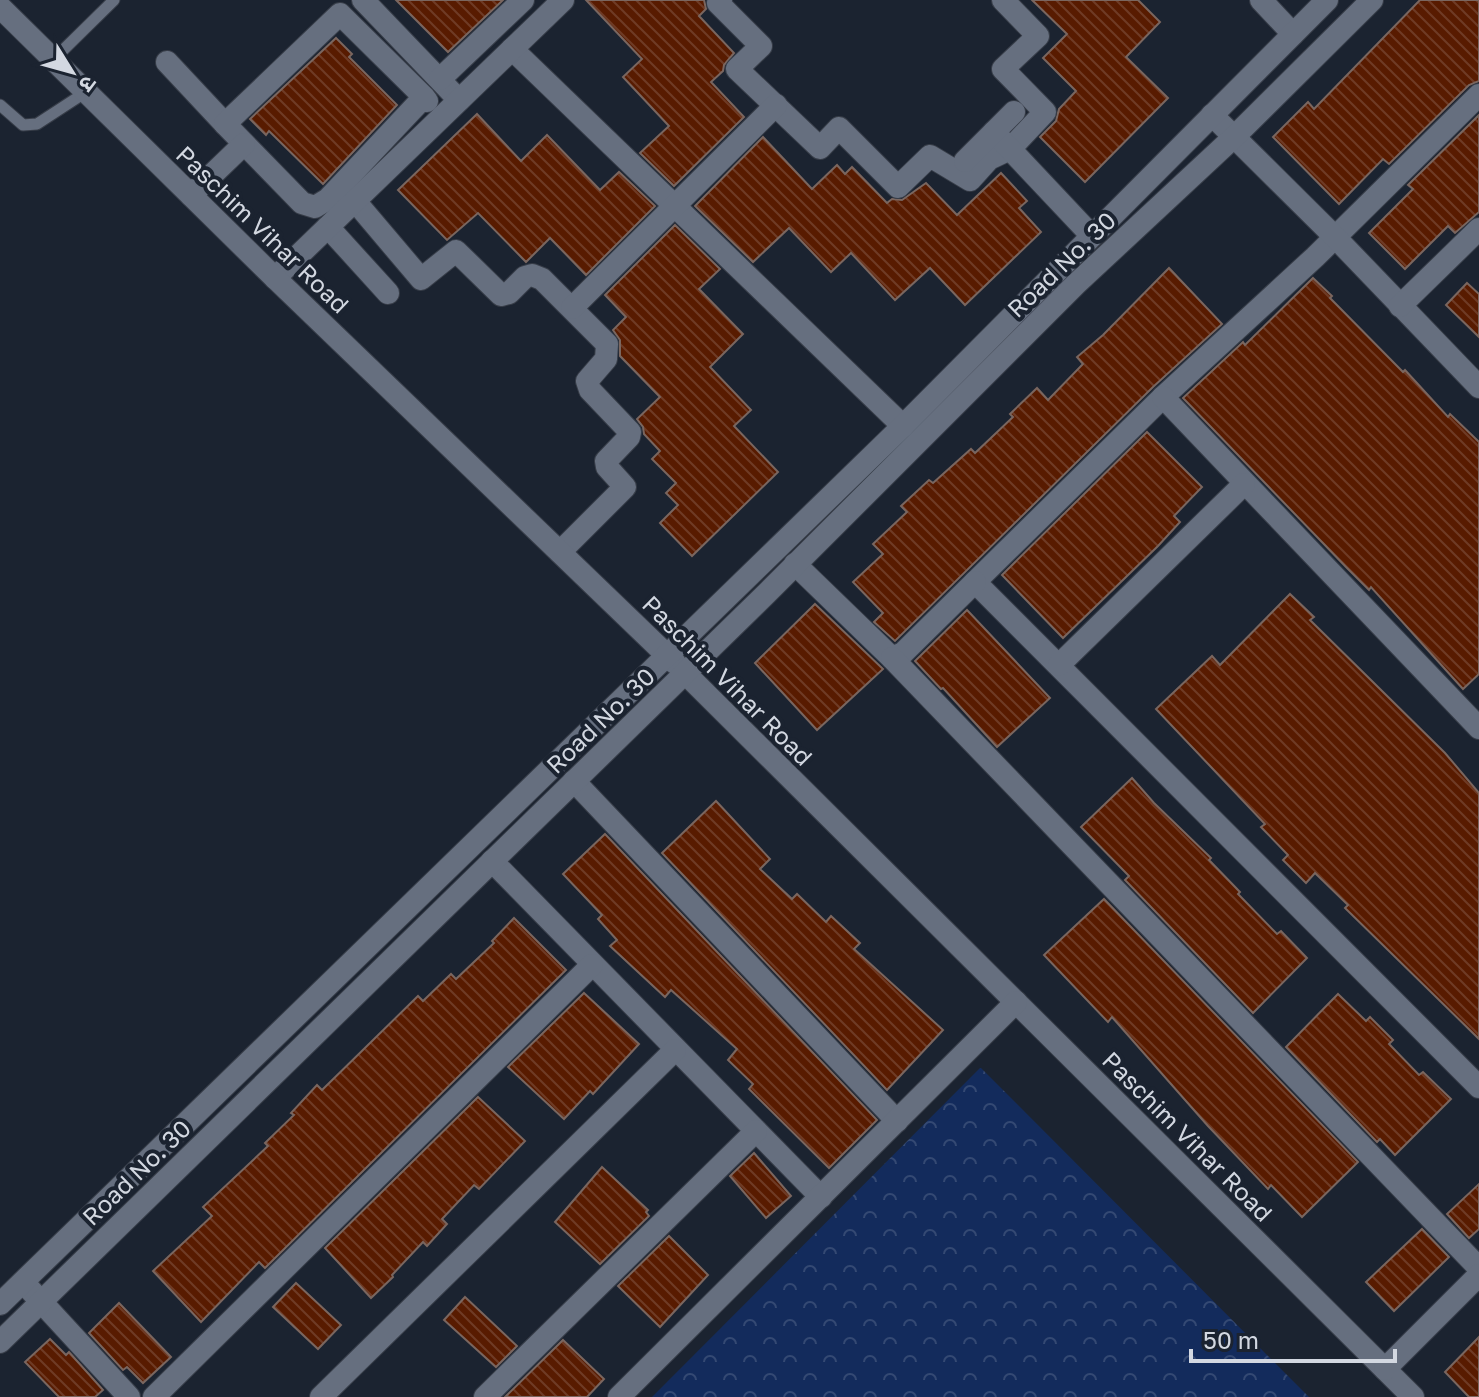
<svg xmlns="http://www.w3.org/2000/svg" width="1479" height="1397" viewBox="0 0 1479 1397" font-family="'Golos Text','Noto Sans Devanagari',sans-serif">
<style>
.forest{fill:url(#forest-crowns)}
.building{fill:url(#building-back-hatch);stroke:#7a665f;stroke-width:2}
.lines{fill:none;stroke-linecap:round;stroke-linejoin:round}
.service-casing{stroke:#373d48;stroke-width:13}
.minor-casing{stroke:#373d48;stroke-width:24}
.tertiary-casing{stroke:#373d48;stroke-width:24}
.service{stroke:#666f7f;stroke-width:11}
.minor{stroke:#666f7f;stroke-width:22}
.tertiary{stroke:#666f7f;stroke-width:22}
.labels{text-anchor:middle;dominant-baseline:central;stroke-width:8;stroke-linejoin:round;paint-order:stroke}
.street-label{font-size:24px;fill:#d3d8e1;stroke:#1b2330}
</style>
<defs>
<pattern id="forest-crowns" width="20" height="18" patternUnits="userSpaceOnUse" patternTransform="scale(2)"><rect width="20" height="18" fill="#132b5c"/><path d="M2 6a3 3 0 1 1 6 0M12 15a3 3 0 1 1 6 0" fill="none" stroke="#344973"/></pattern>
<pattern id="building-back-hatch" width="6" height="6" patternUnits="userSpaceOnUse" patternTransform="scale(2)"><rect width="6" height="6" fill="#581b00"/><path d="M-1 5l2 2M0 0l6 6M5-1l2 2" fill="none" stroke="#6f3b25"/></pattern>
</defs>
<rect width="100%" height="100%" fill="#1b2330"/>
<polygon class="forest" points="981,1068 1309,1397 652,1397 980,1068"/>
<g class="building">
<polygon points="396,0 503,0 448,52"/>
<polygon points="586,0 704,0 706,9 699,16 734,53 724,65 723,71 711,82 744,117 674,186 640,153 669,126 623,77 642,59"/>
<polygon points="1032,0 1138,0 1160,22 1126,57 1168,98 1085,182 1040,137 1056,121 1059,109 1076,91 1043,58 1067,34"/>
<polygon points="1420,0 1479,0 1479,81 1469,85 1389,164 1383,159 1339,204 1273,137 1308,102 1314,109"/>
<polygon points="336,38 352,54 349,57 397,105 323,184 269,131 266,135 250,119"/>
<polygon points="477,114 521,161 547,135 600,190 619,172 655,206 586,275 550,238 526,262 478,213 447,240 398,190"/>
<polygon points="1479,115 1479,212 1455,233 1448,226 1405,269 1369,233 1413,189 1408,185"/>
<polygon points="763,137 812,189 837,165 845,174 852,167 887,203 892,199 902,200 926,183 957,215 1001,173 1027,201 1019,208 1041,232 965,305 930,268 895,300 851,253 831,272 789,228 753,262 695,206"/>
<polygon points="675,225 720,269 699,289 743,334 710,367 751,410 734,426 778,472 692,556 660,523 678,505 666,493 676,483 652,459 660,451 644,434 643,427 637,419 660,397 620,356 620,340 613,330 626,317 605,295"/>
<polygon points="1169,268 1222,324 1153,387 895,641 874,622 883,613 853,582 883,554 873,544 907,512 901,506 929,480 933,483 971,449 975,453 1013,417 1010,414 1037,388 1048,400 1083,364 1077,357 1103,335"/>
<polygon points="1313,278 1332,296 1330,298 1403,372 1405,370 1448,417 1450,414 1479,442 1479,674 1463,689 1371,587 1369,590 1346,567 1183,398 1243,342 1245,345"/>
<polygon points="1467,283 1479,294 1479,337 1446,305"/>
<polygon points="1147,432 1202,487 1174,516 1180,522 1158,546 1063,638 1002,575"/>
<polygon points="1290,594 1314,617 1310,620 1445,753 1479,793 1479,1039 1345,908 1348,905 1315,873 1306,883 1283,860 1288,855 1261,827 1265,824 1156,709 1212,656 1220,665"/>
<polygon points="815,604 883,669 817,730 755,663"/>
<polygon points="967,610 1050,698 997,747 943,688 941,689 915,661"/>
<polygon points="1132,778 1154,803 1211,858 1209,860 1240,892 1238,894 1277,934 1281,931 1307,958 1253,1013 1125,880 1129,876 1081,827"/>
<polygon points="716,801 770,859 760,869 792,899 797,894 826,922 831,916 860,943 854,949 943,1030 887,1090 662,853"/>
<polygon points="605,834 877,1120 829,1168 749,1089 753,1084 728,1060 737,1049 671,990 665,997 610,946 617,940 598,919 602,915 563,874"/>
<polygon points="1104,899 1358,1162 1302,1217 1271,1185 1268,1189 1208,1126 1112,1017 1108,1022 1044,955"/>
<polygon points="514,918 566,970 265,1268 259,1262 201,1322 153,1271 212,1216 203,1207 268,1146 265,1143 294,1115 291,1113 317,1085 322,1090 418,996 423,1001 451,974 456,979 494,943 492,941"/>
<polygon points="584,993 639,1044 593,1094 590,1091 564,1119 508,1067"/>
<polygon points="1338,994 1366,1021 1370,1017 1393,1040 1389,1044 1419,1075 1423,1072 1451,1099 1395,1155 1380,1139 1377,1142 1286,1047"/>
<polygon points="478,1097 525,1141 479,1189 474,1185 442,1219 447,1224 427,1246 423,1242 392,1275 393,1277 371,1298 325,1248"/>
<polygon points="754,1153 791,1196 766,1218 730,1176"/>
<polygon points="602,1167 648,1210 646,1212 649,1216 600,1264 555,1222"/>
<polygon points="1479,1184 1479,1229 1469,1238 1447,1214"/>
<polygon points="1422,1229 1449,1257 1394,1311 1366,1282"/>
<polygon points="669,1236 708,1275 660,1327 618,1286"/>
<polygon points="296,1283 341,1325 318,1349 273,1307"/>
<polygon points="465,1297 517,1346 496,1367 444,1320"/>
<polygon points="119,1303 171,1357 143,1383 127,1367 123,1370 89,1333"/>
<polygon points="1479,1337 1479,1397 1469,1397 1445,1372"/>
<polygon points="50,1339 66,1355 69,1352 103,1390 95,1397 59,1397 25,1362"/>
<polygon points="563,1340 604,1379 587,1397 505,1397"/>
</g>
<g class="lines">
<g class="service-casing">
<g id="service">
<polyline points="54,59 114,0"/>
<polyline points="0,105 23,125 37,124 86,92"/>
</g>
</g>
<g class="minor-casing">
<g id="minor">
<polyline points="363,0 459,100"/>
<polyline points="721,0 718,3 761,46 737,69 820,148 839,128 898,187 930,156 970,180 989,159 1010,149 1045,112 1003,69 1038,36 1003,0"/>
<polyline points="1261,0 1293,34"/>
<polyline points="512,49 903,426"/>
<polyline points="167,62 225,124"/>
<polyline points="440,79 523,0"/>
<polyline points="1479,95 1315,257 1163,397 975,582 1479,1087"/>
<polyline points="424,97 328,199 315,207 302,203 225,124 340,14 424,97 427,101"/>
<polyline points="1212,115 1335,237 1479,387"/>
<polyline points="994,132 1092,236"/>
<polyline points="965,161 1014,112"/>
<polyline points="191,195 244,144"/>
<polyline points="355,201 421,279 456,251 501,295 509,293 525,277 532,275 542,279 607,344 606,359 587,381 590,390 630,432 629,437 606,461 607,467 625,487 560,552"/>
<polyline points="328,227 388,293"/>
<polyline points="275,278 563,0"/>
<polyline points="1400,306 1479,229"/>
<polyline points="572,308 776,105"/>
<polyline points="1163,397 1479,728"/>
<polyline points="795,564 892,658 903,653 975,582"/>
<polyline points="892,658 1479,1268"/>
<polyline points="1059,665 1244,484"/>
<polyline points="685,673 1413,1397"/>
<polyline points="574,781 897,1121"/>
<polyline points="492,861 821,1197"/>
<polyline points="23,1282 129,1397"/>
<polyline points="1385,1369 1479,1275"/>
<polyline points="154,1397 592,965"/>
<polyline points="321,1397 675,1050"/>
<polyline points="485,1397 756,1131"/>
<polyline points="619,1397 1016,1002"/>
</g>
</g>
<g class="tertiary-casing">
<g id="tertiary">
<polyline points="0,7 275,278 675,663"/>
<polyline points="0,1304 903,426 1327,0"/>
<polyline points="0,1342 767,593 1076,284 1235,136 1372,0"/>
</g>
</g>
<use href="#service" class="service"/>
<use href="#minor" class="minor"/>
<use href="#tertiary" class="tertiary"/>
</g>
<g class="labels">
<g class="street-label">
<text transform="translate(263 229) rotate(44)">Paschim Vihar Road</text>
<text transform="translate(1061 264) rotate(-44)">Road No. 30</text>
<text transform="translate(728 680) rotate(45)">Paschim Vihar Road</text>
<text transform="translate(600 720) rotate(-44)">Road No. 30</text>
<text transform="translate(1188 1136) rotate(45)">Paschim Vihar Road</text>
<text transform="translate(136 1172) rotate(-44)">Road No. 30</text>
</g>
</g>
<g transform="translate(72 72) rotate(127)" stroke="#1b2330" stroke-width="6" paint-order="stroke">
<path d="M0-6L14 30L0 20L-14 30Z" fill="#d3d8e1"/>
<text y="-12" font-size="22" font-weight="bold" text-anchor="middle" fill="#d3d8e1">उ</text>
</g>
<path d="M1191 1349v12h204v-12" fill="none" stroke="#d3d8e1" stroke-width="4"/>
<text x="1203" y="1349" font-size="24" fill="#d3d8e1" stroke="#1b2330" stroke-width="6" paint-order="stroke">50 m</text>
</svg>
